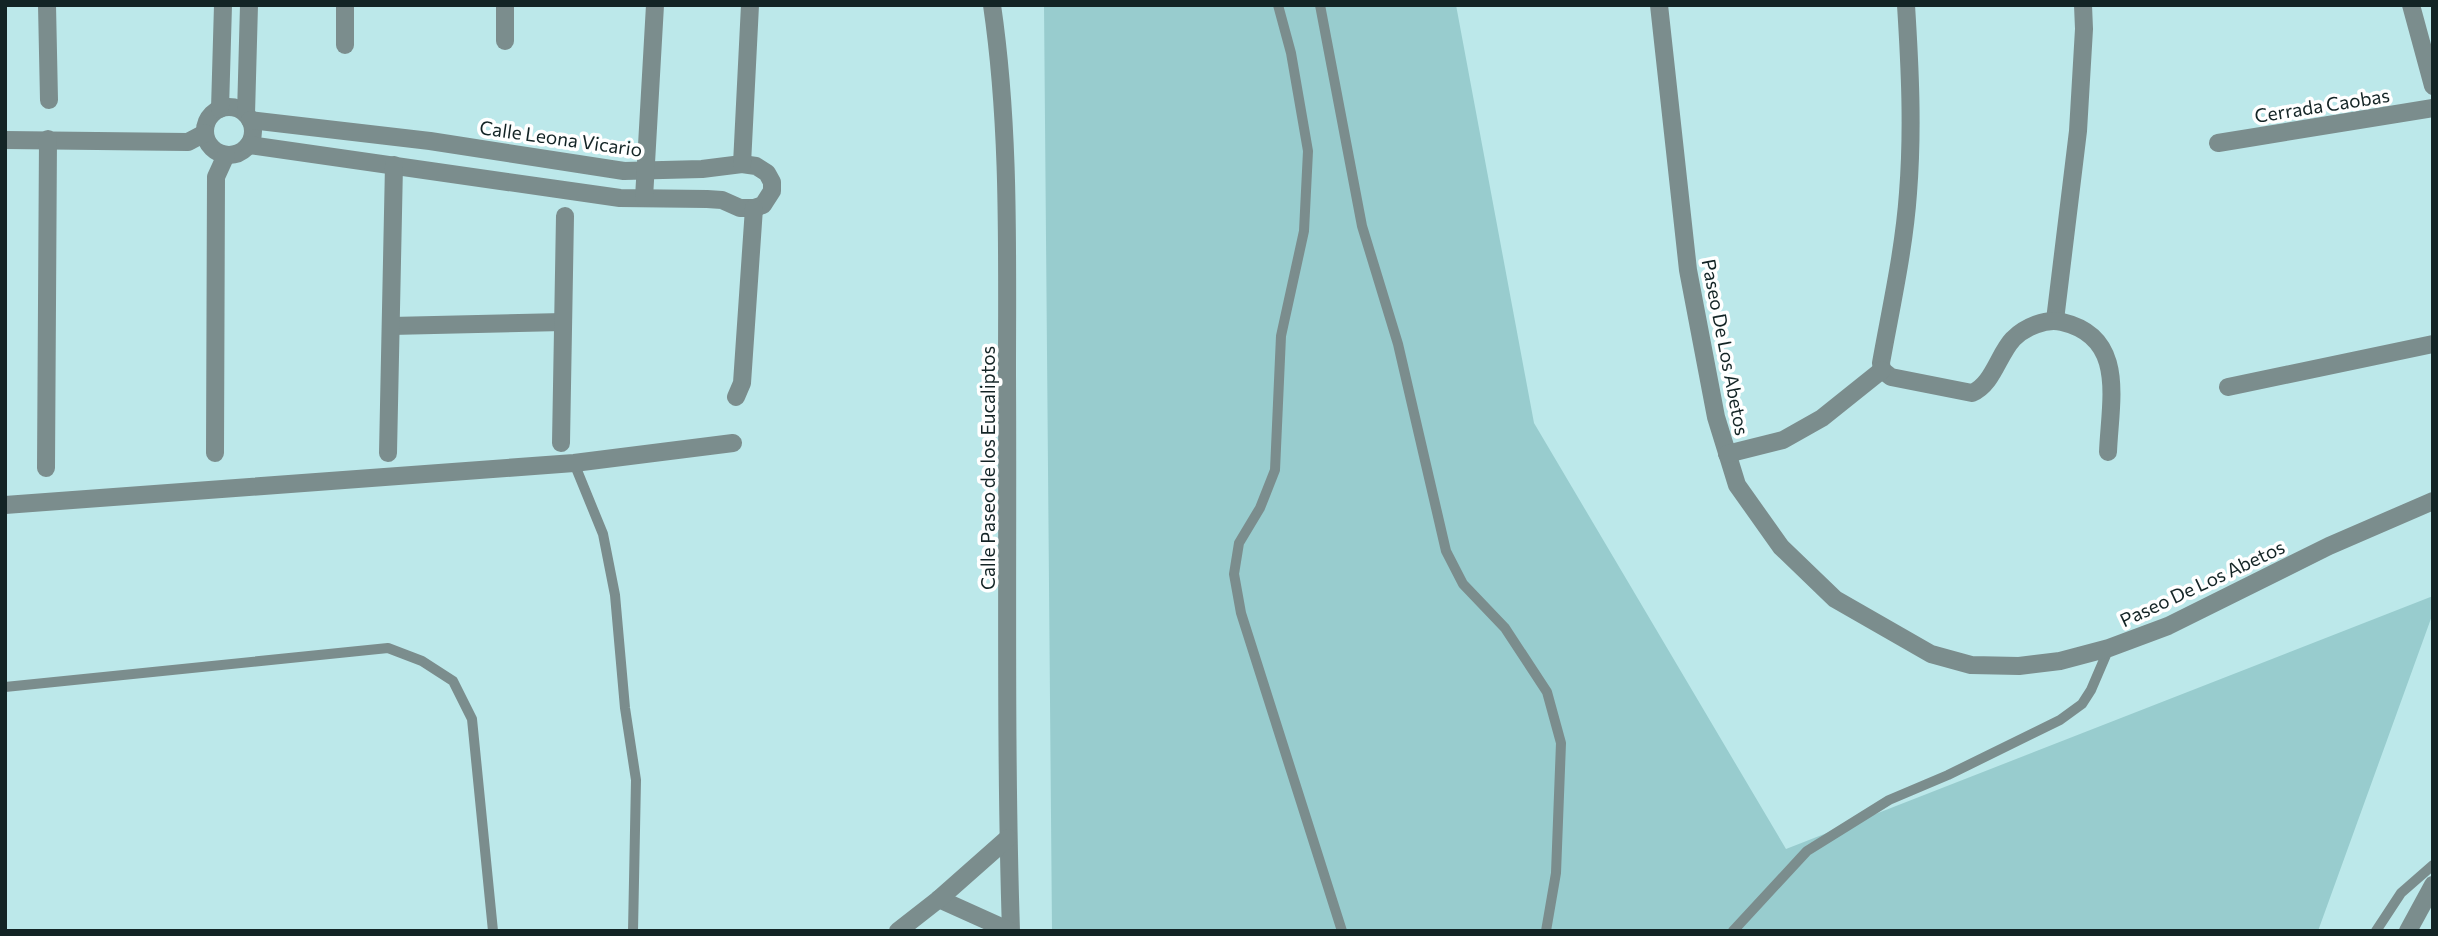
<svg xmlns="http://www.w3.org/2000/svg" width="2438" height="936" viewBox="0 0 2438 936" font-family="Commissioner,sans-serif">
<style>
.green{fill:#98ccce}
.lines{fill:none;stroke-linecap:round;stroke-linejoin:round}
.lane{stroke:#7b8d8d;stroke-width:10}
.street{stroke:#7b8d8d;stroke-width:18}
.labels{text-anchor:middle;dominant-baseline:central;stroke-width:7;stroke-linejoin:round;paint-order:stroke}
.street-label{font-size:19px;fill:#132425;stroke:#fff}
</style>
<rect width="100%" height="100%" fill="#bce8ea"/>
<polygon class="green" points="1044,5 1456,5 1534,423 1786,849 2433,596 2433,613 2318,931 1052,931"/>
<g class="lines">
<g class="lane">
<polyline points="1278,5 1291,53 1308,151 1304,231 1281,336 1275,470 1260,508 1239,543 1234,574 1241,613 1342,931"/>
<polyline points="1320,5 1362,226 1398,344 1446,551 1463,584 1505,628 1547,692 1561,743 1556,873 1546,931"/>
<polyline points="574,463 603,534 615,595 625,708 636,780 633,931"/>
<polyline points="5,687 388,648 422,661 453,681 472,719 493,931"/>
<polyline points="1733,931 1807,851 1889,800 1948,775 2060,720 2082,704 2091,690 2109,648"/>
<polyline points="2376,931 2401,893 2433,865"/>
</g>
<g class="street">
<polyline points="47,5 49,100"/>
<path d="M992,5C1010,127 1007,252 1007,375C1008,560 1005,746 1011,931"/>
<polyline points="1659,5 1688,270 1716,417 1737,485 1781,547 1835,599 1931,654 1971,665 2019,666 2060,661 2109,648 2168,626 2329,546 2433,501"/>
<polyline points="2411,5 2433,86"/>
<polyline points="505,41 505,5"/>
<polyline points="345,45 345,5"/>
<circle cx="229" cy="131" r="24"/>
<polyline points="220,109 223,5"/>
<polyline points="246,114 249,5"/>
<polyline points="5,140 188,142 205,133"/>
<polyline points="2218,143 2433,108"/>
<polyline points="249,145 620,198 707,199 722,200 740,208 754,208 763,205 772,191 772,182 767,173 756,166 742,164 702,169 624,171 430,141 250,120"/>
<polyline points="742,164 750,5"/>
<polyline points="644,198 655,5"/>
<polyline points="2055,320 2078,131 2084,29 2083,5"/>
<polyline points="391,326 563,322"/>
<path d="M1882,370L1891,377L1972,393C1993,384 1998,355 2013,339C2025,327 2046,318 2062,322C2127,337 2110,401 2108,452"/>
<path d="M1882,370L1881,363C1891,307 1904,250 1908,193C1913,130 1910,68 1906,5"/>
<polyline points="2228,387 2433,344"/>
<polyline points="736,397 742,383 754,208"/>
<polyline points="561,443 565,216"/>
<polyline points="215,453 216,177 226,155"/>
<polyline points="388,453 394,165"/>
<polyline points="1727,454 1783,440 1822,418 1882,370"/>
<polyline points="46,468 48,139"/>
<polyline points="5,505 574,463 733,443"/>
<polyline points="939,899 1010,931"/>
<polyline points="898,931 939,899 1008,838"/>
<polyline points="2408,931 2433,885"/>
</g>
</g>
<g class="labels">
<g class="street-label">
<text transform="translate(2322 105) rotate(-9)">Cerrada Caobas</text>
<text transform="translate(561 138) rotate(8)">Calle Leona Vicario</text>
<text transform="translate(1726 347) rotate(79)">Paseo De Los Abetos</text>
<text transform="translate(987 468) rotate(-90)">Calle Paseo de los Eucaliptos</text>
<text transform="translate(2202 583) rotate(-25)">Paseo De Los Abetos</text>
</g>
</g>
<rect width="2438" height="936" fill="none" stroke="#132425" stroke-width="14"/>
</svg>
